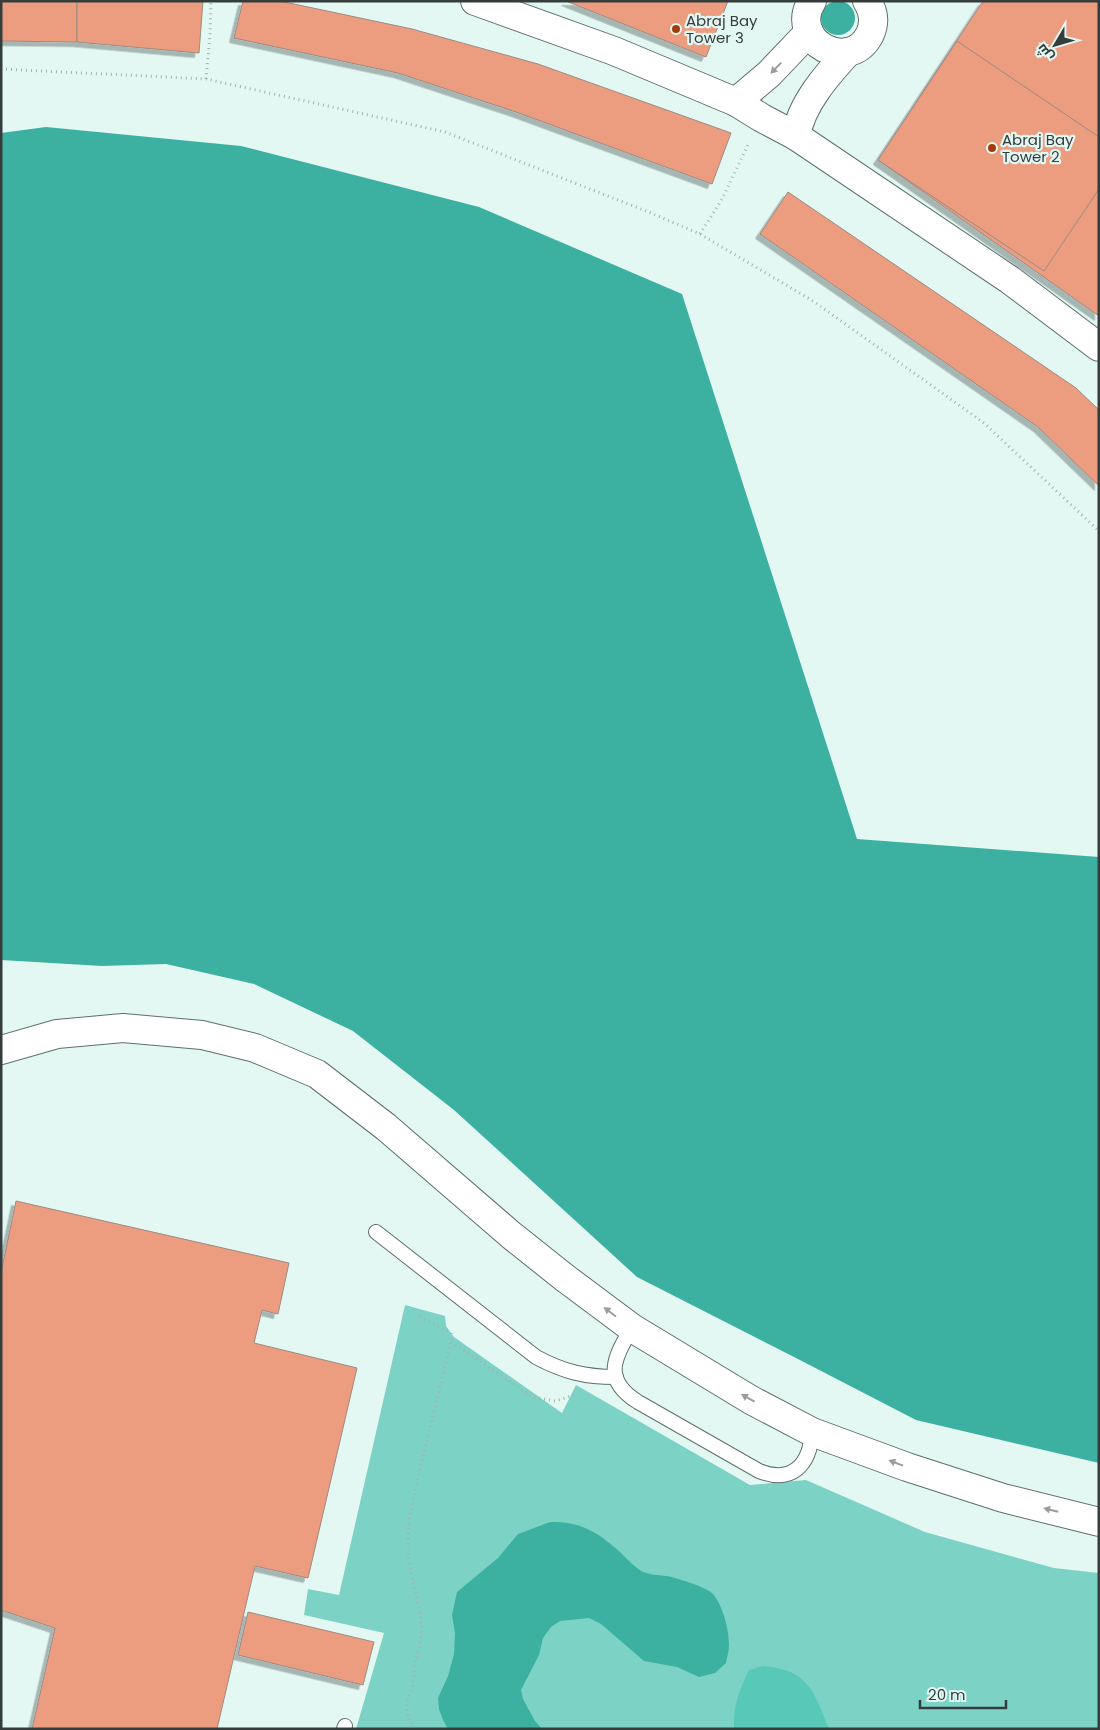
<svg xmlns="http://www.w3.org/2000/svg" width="1100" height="1730" viewBox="0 0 1100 1730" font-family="Poppins,Cairo,sans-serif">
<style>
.green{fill:#7cd3c5}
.forest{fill:#58c8b8}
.water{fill:#3db1a1}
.building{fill:#ec9c7f;stroke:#9c8b85;filter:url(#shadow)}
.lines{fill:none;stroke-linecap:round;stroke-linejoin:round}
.lane-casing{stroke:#5d706c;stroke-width:16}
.street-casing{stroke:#5d706c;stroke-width:30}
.path{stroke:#a2b2af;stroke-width:3;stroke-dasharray:1 4;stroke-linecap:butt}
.lane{stroke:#fff;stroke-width:14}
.street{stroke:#fff;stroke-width:28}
.oneway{fill:#9a9e9e}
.poi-dot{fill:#a13c0d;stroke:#e3f8f3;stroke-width:2}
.labels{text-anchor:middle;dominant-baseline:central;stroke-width:4.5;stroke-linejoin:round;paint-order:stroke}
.poi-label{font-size:15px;fill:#353d3c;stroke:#e3f8f3;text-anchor:start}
</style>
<defs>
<filter id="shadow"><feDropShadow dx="-4.5" dy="4.5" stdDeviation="0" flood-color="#0004"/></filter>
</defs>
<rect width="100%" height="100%" fill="#e3f8f3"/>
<polygon class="green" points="405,1305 445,1316 446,1326 454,1337 562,1413 576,1385 750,1485 806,1480 925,1532 1054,1568 1099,1573 1099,1729 356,1729 384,1633 304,1615 308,1589 339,1595"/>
<path class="forest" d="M763,1666C809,1670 813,1690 829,1729H734C733,1706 739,1691 749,1670Z"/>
<g class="water">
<circle cx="838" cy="18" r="17"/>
<polygon points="46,127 241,146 479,207 682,294 857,839 1099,857 1099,1463 916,1420 796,1358 637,1277 454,1110 353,1031 254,984 166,964 102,966 1,960 1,133"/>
<path d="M550,1522C581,1521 599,1533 621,1553C627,1559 634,1566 641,1571C649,1575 658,1575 667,1576C677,1578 707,1587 713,1594C723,1606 729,1629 729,1645C729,1651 727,1657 726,1663L715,1673L699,1677L677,1667L644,1661L601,1624L589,1618L560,1621L551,1627L543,1638L539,1655L521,1690L523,1699L535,1721L542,1729H448L443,1720L439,1709L438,1698L448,1676L454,1654L455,1633L452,1615L457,1592L498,1558L518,1534Z"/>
</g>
<g class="building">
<polygon points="1,1 77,1 77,42 1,41"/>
<polygon points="77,1 203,1 199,53 77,42"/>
<polygon points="243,1 280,1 412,29 538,64 731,133 712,184 516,112 398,73 234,38"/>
<polygon points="566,1 728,1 706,57"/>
<polygon points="983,1 1096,1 1099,3 1099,316 878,160"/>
<polygon points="957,41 1099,137 1099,189 1044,271 878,160"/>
<polygon points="788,192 1076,388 1099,410 1099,486 1038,427 760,234"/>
<polygon points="16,1201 289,1263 278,1314 262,1310 254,1343 357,1368 308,1578 255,1566 217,1729 32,1729 55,1628 1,1610 1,1273"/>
<polygon points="248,1612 374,1642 363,1685 238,1655"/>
</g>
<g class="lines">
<g class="lane-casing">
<g id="lane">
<path d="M376,1232L536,1357C564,1372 585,1377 616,1377"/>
<path d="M632,1328C614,1357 602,1380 638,1402L759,1471C792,1484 810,1465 812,1432"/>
<polyline points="344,1729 345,1726"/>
</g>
</g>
<g class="street-casing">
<g id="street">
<polyline points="475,1 614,51 736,102 762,118 796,136 1010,280 1099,347"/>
<path d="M812,1C787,41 850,75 870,34C875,23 874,12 867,1"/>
<polyline points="736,102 769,74 809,32"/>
<path d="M796,136C801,104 827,75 848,52"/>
<polyline points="1,1050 57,1034 123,1028 202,1035 255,1048 317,1074 386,1127 511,1235 565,1278 632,1328 751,1400 812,1432 907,1467 1003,1498 1099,1522"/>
</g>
</g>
<g class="path">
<polyline points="1,69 206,79 445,132 646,211 700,234 813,301 984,423 1099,531"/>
<polyline points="206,79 210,35 211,1"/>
<polyline points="700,234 721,201 749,143"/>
<polyline points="451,1342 533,1397 555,1401 575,1395"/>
<polyline points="414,1729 408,1717 406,1706 413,1684 415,1660 419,1650 422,1625 408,1556 409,1520 419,1473 451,1342 451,1333 419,1316"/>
</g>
<use href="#lane" class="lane"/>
<use href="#street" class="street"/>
</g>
<defs><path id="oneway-solid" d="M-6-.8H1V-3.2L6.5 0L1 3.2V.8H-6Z" transform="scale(1.25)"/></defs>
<g class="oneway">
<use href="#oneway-solid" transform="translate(776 68) rotate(134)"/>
<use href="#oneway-solid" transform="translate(610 1312) rotate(-143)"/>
<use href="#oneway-solid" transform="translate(748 1398) rotate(-151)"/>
<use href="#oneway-solid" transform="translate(896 1463) rotate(-159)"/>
<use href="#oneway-solid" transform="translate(1051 1510) rotate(-166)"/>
</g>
<g class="poi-dot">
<circle cx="676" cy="29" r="5"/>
<circle cx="992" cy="148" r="5"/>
</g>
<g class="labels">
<g class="poi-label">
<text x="686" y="20">Abraj Bay<tspan x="686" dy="17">Tower 3</tspan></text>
<text x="1002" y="139">Abraj Bay<tspan x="1002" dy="17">Tower 2</tspan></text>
</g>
</g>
<rect width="1100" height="1730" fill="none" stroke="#353d3c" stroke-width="5"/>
<g transform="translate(1055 45) rotate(232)" stroke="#e3f8f3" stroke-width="4" paint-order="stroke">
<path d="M0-4L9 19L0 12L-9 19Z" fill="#353d3c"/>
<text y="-8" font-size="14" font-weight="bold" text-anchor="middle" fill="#353d3c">ش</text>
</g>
<path d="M920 1700v8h86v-8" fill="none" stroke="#353d3c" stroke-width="2.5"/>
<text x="928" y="1700" font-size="15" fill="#353d3c" stroke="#e3f8f3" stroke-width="4" paint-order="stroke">20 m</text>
</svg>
